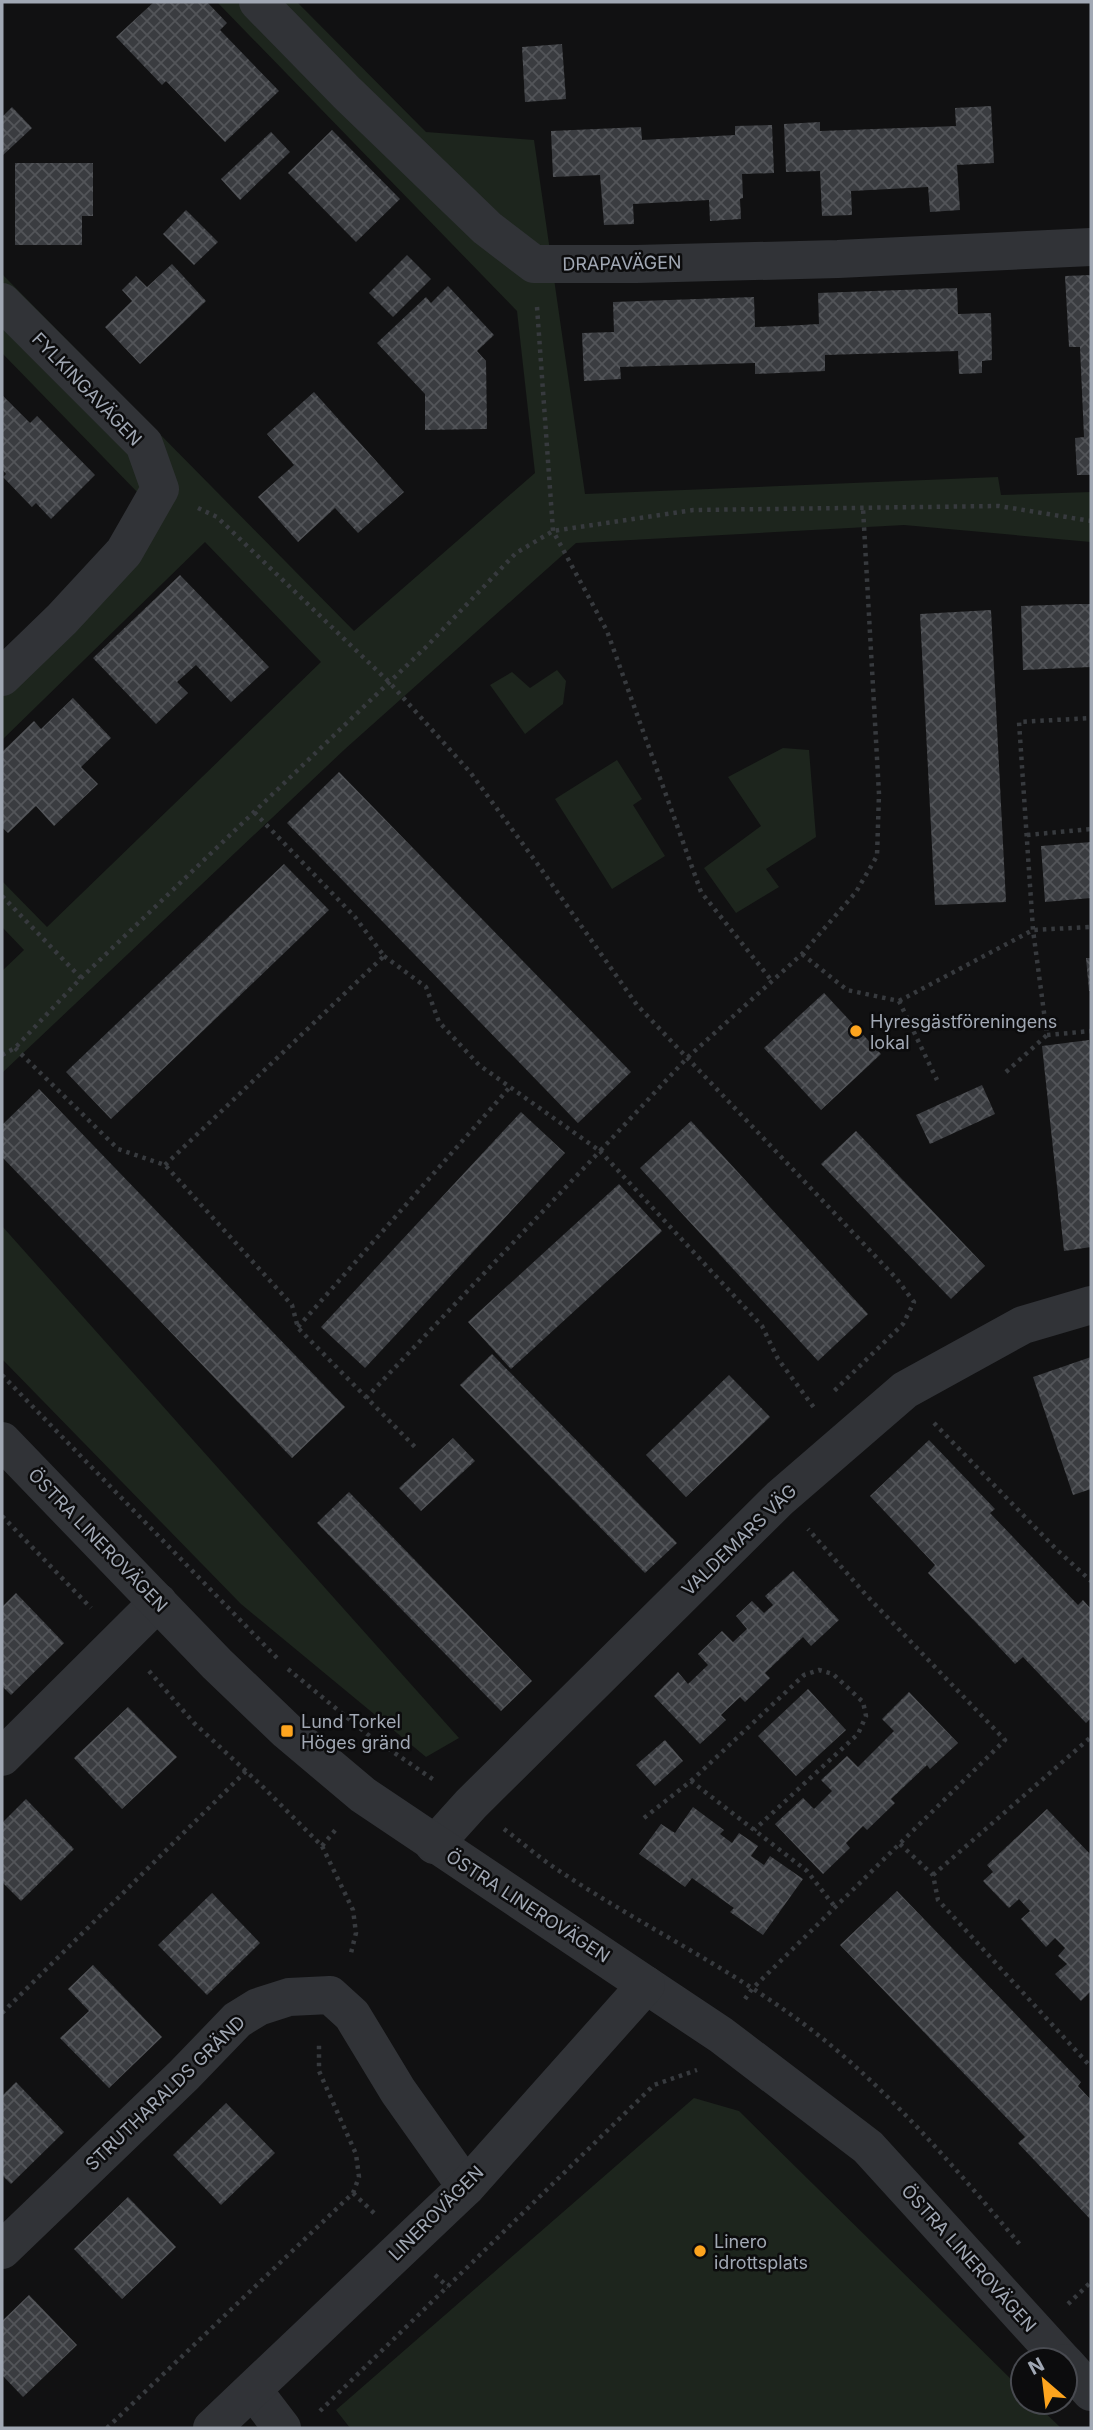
<svg xmlns="http://www.w3.org/2000/svg" width="1093" height="2430" viewBox="0 0 1093 2430" font-family="Inter,sans-serif">
<style>
.park{fill:#1d251d}
.building{fill:url(#building-cross-hatch)}
.lines{fill:none;stroke-linecap:round;stroke-linejoin:round}
.path{stroke:#373a3e;stroke-width:4.5;stroke-dasharray:3.5 5;stroke-linecap:butt}
.minor{stroke:#313337;stroke-width:38}
.tertiary{stroke:#313337;stroke-width:38}
.poi-dot{fill:#fda41e;stroke:#0c0c0d;stroke-width:2.5}
.labels{text-anchor:middle;dominant-baseline:central;stroke-width:5;stroke-linejoin:round;paint-order:stroke}
.street-label{font-size:18px;fill:#a1a8b4;stroke:#0c0c0d}
.poi-label{font-size:18px;fill:#a1a8b4;stroke:#0c0c0d;text-anchor:start}
</style>
<defs>
<pattern id="building-cross-hatch" width="8" height="8" patternUnits="userSpaceOnUse" patternTransform="scale(1.75)"><rect width="8" height="8" fill="#3a3c40"/><path d="M0 0l8 8M0 8l8-8" fill="none" stroke="#535559"/></pattern>
</defs>
<rect width="100%" height="100%" fill="#111112"/>
<g class="park">
<polygon points="217,2 297,2 426,132 534,140 585,494 998,477 1001,495 1091,492 1091,542 904,525 576,543 345,749 2,1073 2,971 24,950 2,927 2,881 47,927 321,662 205,542 2,740 2,656 106,558 140,495 2,353 2,274 354,631 535,473 517,311"/>
<polygon points="557,670 566,681 563,704 525,734 490,685 512,672 530,688"/>
<polygon points="783,748 809,750 816,837 766,869 779,887 736,913 704,868 761,826 728,777"/>
<polygon points="617,760 642,799 633,805 665,856 612,889 555,799"/>
<polygon points="2,1226 459,1738 426,1757 241,1604 2,1359"/>
<polygon points="694,2098 739,2111 1023,2391 1023,2402 1034,2402 1061,2428 350,2428 336,2410"/>
</g>
<g class="building">
<polygon points="154,2 207,2 227,23 220,30 279,91 225,142 166,81 162,85 116,37"/>
<polygon points="562,44 566,99 525,102 522,47"/>
<polygon points="991,106 994,163 957,165 960,210 930,212 928,187 851,191 852,215 822,216 820,171 786,172 784,124 820,122 820,131 956,126 955,108"/>
<polygon points="12,107 32,128 2,156 2,117"/>
<polygon points="772,125 774,173 742,174 743,198 740,199 741,219 710,221 709,200 633,204 634,224 604,225 600,175 553,177 551,131 641,127 642,140 735,135 735,126"/>
<polygon points="332,130 400,199 356,242 288,173"/>
<polygon points="271,132 290,152 240,200 221,179"/>
<polygon points="15,163 93,163 93,216 82,216 82,245 15,245"/>
<polygon points="186,210 218,242 194,265 163,234"/>
<polygon points="407,255 431,279 393,317 369,293"/>
<polygon points="172,264 206,301 140,364 105,327 132,301 122,290 136,276 147,287"/>
<polygon points="1091,275 1091,475 1077,475 1075,438 1084,437 1080,347 1069,347 1065,276"/>
<polygon points="448,286 494,335 477,351 486,361 487,429 425,430 425,394 377,343 426,297 431,303"/>
<polygon points="957,288 958,314 991,313 992,360 982,361 982,373 959,374 958,351 825,355 825,371 755,374 755,363 620,367 621,379 584,381 582,333 614,332 613,302 754,297 755,327 784,326 819,324 818,293"/>
<polygon points="314,392 404,492 358,533 335,508 298,542 258,497 294,465 267,434"/>
<polygon points="2,395 30,423 37,416 95,475 51,519 36,503 32,507 3,477 6,474 2,469"/>
<polygon points="180,575 269,667 231,702 196,665 177,682 188,693 156,724 93,658"/>
<polygon points="1078,604 1091,604 1091,667 1023,670 1021,606"/>
<polygon points="991,610 1006,902 935,905 920,614"/>
<polygon points="73,698 111,738 81,767 98,784 54,826 36,806 8,833 2,827 2,752 34,721 41,729"/>
<polygon points="339,772 631,1072 578,1123 287,823"/>
<polygon points="1091,842 1091,898 1045,902 1041,846"/>
<polygon points="284,864 329,910 111,1119 66,1072"/>
<polygon points="1086,958 1091,958 1091,991 1089,991"/>
<polygon points="824,993 881,1054 821,1110 764,1048"/>
<polygon points="1089,1040 1091,1060 1091,1247 1064,1251 1042,1046"/>
<polygon points="982,1085 995,1114 930,1144 916,1115"/>
<polygon points="39,1089 345,1407 292,1458 2,1157 2,1125"/>
<polygon points="521,1112 565,1153 365,1368 321,1327"/>
<polygon points="691,1121 868,1314 818,1361 640,1168"/>
<polygon points="856,1131 985,1266 951,1299 821,1164"/>
<polygon points="619,1184 662,1231 511,1369 468,1322"/>
<polygon points="492,1354 677,1543 645,1573 460,1385"/>
<polygon points="1091,1357 1091,1489 1073,1495 1033,1377"/>
<polygon points="729,1375 770,1417 686,1497 646,1455"/>
<polygon points="453,1438 475,1461 421,1511 399,1488"/>
<polygon points="929,1440 995,1509 990,1513 1078,1605 1083,1600 1091,1609 1091,1718 1086,1723 1023,1657 1015,1664 984,1631 928,1573 935,1565 870,1496"/>
<polygon points="349,1492 532,1681 501,1711 317,1523"/>
<polygon points="793,1571 839,1620 811,1646 803,1637 765,1673 770,1678 745,1702 740,1697 721,1715 726,1720 700,1744 654,1696 678,1672 688,1684 708,1665 698,1654 722,1631 733,1642 747,1629 736,1616 752,1601 764,1613 773,1605 765,1596"/>
<polygon points="16,1593 64,1643 11,1695 2,1686 2,1607"/>
<polygon points="808,1689 846,1730 796,1776 758,1736"/>
<polygon points="909,1692 958,1743 930,1769 927,1765 891,1799 895,1803 867,1830 863,1826 846,1843 850,1848 823,1874 775,1824 803,1798 814,1809 832,1791 821,1780 847,1756 858,1767 894,1731 882,1719"/>
<polygon points="128,1707 177,1757 122,1809 74,1758"/>
<polygon points="665,1740 683,1761 655,1786 636,1765"/>
<polygon points="26,1799 74,1849 21,1901 2,1882 2,1823"/>
<polygon points="693,1807 724,1830 720,1834 732,1843 739,1833 758,1846 751,1856 764,1865 770,1856 803,1879 763,1935 730,1912 734,1908 692,1878 685,1887 639,1854 661,1824 675,1833"/>
<polygon points="1047,1809 1091,1855 1091,1991 1081,2001 1055,1974 1067,1964 1058,1956 1065,1948 1055,1938 1046,1947 1021,1919 1030,1911 1019,1899 1009,1908 983,1881 993,1872 987,1865"/>
<polygon points="897,1891 1081,2082 1078,2086 1091,2100 1091,2220 1018,2143 1025,2137 840,1945"/>
<polygon points="212,1893 260,1943 207,1995 158,1945"/>
<polygon points="93,1965 162,2037 109,2088 60,2038 89,2011 68,1989"/>
<polygon points="16,2082 64,2132 11,2184 2,2175 2,2096"/>
<polygon points="226,2103 275,2153 221,2205 173,2155"/>
<polygon points="128,2197 176,2247 122,2299 74,2249"/>
<polygon points="29,2295 77,2345 23,2397 2,2375 2,2321"/>
</g>
<g class="lines">
<g class="path">
<polyline points="537,307 553,531 607,631 701,892 772,981"/>
<polyline points="198,508 217,517 389,682 470,772 539,866 637,1005 896,1278 914,1302 903,1324 833,1392"/>
<polyline points="1027,835 1091,829"/>
<polyline points="2,896 81,978"/>
<polyline points="802,954 847,990 899,1001 937,1080"/>
<polyline points="384,956 426,987 439,1022 479,1065 600,1151 687,1058 802,954 856,892 877,856 879,794 863,508"/>
<polyline points="899,1001 1033,930 1091,927"/>
<polyline points="1047,1035 1091,1031"/>
<polyline points="15,1048 118,1149 165,1165 292,1305 298,1328 416,1448"/>
<polyline points="2,1055 15,1048 81,978 426,647 516,553 553,531 693,510 999,506 1091,521"/>
<polyline points="1006,1072 1047,1035 1033,930 1019,722 1091,718"/>
<polyline points="165,1165 384,956 355,917 254,812"/>
<polyline points="298,1327 510,1087"/>
<polyline points="2,1375 277,1658"/>
<polyline points="366,1398 600,1151 762,1326 778,1359 815,1409"/>
<polyline points="934,1423 1056,1549 1091,1581"/>
<polyline points="2,1516 91,1608"/>
<polyline points="288,1669 367,1734 434,1780"/>
<polyline points="149,1671 194,1723 262,1786 322,1846 353,1910 356,1933 350,1957"/>
<polyline points="691,1781 804,1675 819,1670 833,1674 863,1702 866,1716 858,1734 754,1830"/>
<polyline points="644,1818 691,1781 807,1871 835,1907"/>
<path d="M504,1829C524,1844 543,1861 564,1874C638,1923 718,1962 790,2014C878,2076 953,2165 1022,2247"/>
<polyline points="900,1844 933,1875 938,1900 1091,2067"/>
<polyline points="322,1846 337,1828"/>
<polyline points="933,1875 1091,1737"/>
<polyline points="745,1999 752,1989 1005,1740 867,1596 808,1529"/>
<polyline points="2,2013 246,1771"/>
<polyline points="353,2193 375,2214"/>
<polyline points="435,2275 448,2287"/>
<polyline points="1068,2304 1091,2282"/>
<polyline points="320,2411 654,2085 697,2070"/>
<polyline points="107,2428 353,2193 359,2177 356,2154 319,2071 319,2043"/>
</g>
<g class="minor">
<polyline points="258,2 347,93 487,228 534,264 636,264 838,259 1091,247"/>
<polyline points="2,302 144,444 160,489 124,552 62,619 2,677"/>
<polyline points="2,1757 158,1602"/>
<polyline points="434,1845 471,1804 780,1498 905,1390 1023,1325 1091,1305"/>
<polyline points="646,1985 721,2035 868,2147 1062,2360"/>
<polyline points="2,2250 184,2075 237,2020 258,2007 289,1997 330,1995 352,2015 398,2091 466,2187"/>
<polyline points="1065,2363 1091,2392"/>
<polyline points="253,2390 282,2428"/>
</g>
<polyline class="tertiary" points="2,1441 217,1664 287,1731 363,1795 646,1985 466,2187 212,2428"/>
</g>
<g class="poi-dot">
<circle cx="856" cy="1031" r="7"/>
<rect x="280" y="1724" width="14" height="14" rx="3.5"/>
<circle cx="700" cy="2251" r="7"/>
</g>
<g class="labels">
<g class="street-label">
<text transform="translate(622 263) rotate(-1)">DRAPAVÄGEN</text>
<text transform="translate(87 389) rotate(46)">FYLKINGAVÄGEN</text>
<text transform="translate(98 1540) rotate(46)">ÖSTRA LINEROVÄGEN</text>
<text transform="translate(739 1540) rotate(-44)">VALDEMARS VÄG</text>
<text transform="translate(528 1906) rotate(33)">ÖSTRA LINEROVÄGEN</text>
<text transform="translate(165 2093) rotate(-44)">STRUTHARALDS GRÄND</text>
<text transform="translate(436 2213) rotate(-45)">LINEROVÄGEN</text>
<text transform="translate(969 2258) rotate(48)">ÖSTRA LINEROVÄGEN</text>
</g>
<g class="poi-label">
<text x="870" y="1021">Hyresgästföreningens<tspan x="870" dy="21">lokal</tspan></text>
<text x="301" y="1721">Lund Torkel<tspan x="301" dy="21">Höges gränd</tspan></text>
<text x="714" y="2241">Linero<tspan x="714" dy="21">idrottsplats</tspan></text>
</g>
</g>
<rect width="1093" height="2430" fill="none" stroke="#a1a8b4" stroke-width="7"/>
<g transform="translate(1044 2381) rotate(332)"><circle r="33" fill="#0c0c0d" stroke="#484a50" stroke-width="2"/>
<path d="M0-5L12 26L0 18L-12 26Z" fill="#fda41e"/>
<text y="-10" font-size="19" font-weight="bold" text-anchor="middle" fill="#a1a8b4">N</text>
</g>
</svg>
